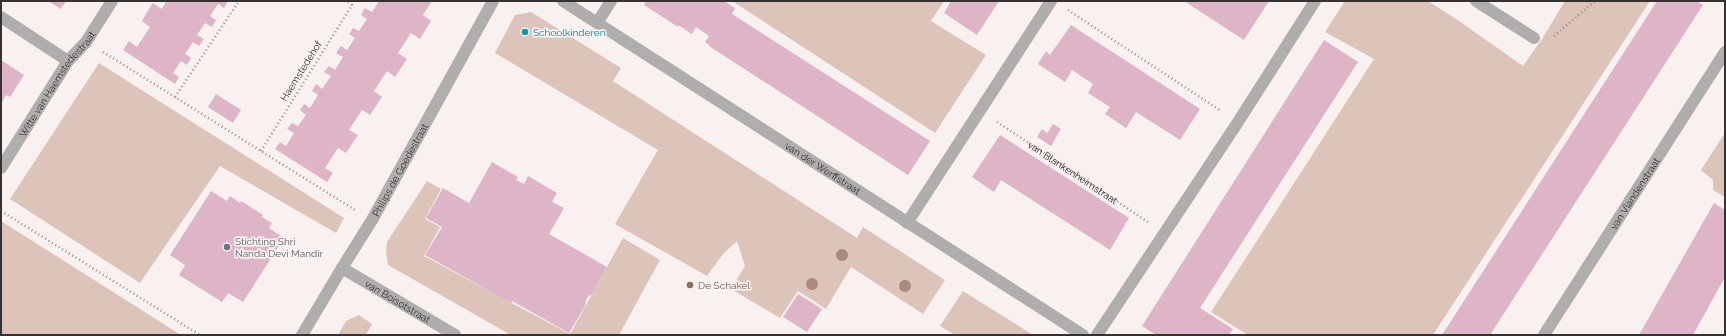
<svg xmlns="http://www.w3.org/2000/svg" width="1726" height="336" viewBox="0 0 1726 336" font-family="Raleway,sans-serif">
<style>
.green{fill:#ddc4ba}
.building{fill:#ddb5c7}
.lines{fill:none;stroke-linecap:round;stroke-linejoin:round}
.path{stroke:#938f8d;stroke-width:2.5;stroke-dasharray:1 3;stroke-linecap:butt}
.street{stroke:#b0aeac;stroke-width:12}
.tree{fill:#aa8a7d}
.culture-dot{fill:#0f9aa8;stroke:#f8f1ef;stroke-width:1.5}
.worship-dot{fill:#6b7280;stroke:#f8f1ef;stroke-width:1.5}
.education-dot{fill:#8d6e63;stroke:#f8f1ef;stroke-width:1.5}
.labels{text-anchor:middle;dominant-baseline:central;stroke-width:3.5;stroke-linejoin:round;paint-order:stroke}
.culture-label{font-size:10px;fill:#0d838f;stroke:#f8f1ef;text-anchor:start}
.street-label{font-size:10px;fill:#353231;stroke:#f8f1ef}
.worship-label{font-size:10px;fill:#5b616d;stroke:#f8f1ef;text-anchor:start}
.education-label{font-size:10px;fill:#785e54;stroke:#f8f1ef;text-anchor:start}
</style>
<rect width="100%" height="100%" fill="#f8f1ef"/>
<g class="green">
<polygon points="732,1 944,1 931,21 986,55 935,133"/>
<polygon points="1345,1 1428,1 1459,21 1523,66 1542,39 1565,1 1650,1 1433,335 1248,335 1211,312 1374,59 1325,32"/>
<polygon points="531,12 621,68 613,81 857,238 863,227 945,280 923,314 851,267 826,309 798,291 780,318 731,289 745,266 737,241 723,254 707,276 615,224 658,150 495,53 515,15"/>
<polygon points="99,63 344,218 336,233 220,166 140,283 10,199"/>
<polygon points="1725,133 1725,197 1713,190 1713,180 1701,170"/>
<polygon points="427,181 441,189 425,219 440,227 424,256 570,334 623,238 660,260 619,335 511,335 388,265 386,252 387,242"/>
<polygon points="1,221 181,335 1,335"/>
<polygon points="963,291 1033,335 955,335 940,326"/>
<polygon points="359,315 372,324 366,335 338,335 346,321"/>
</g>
<g class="building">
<polygon points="48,1 66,1 61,9"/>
<polygon points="166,1 228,1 224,8 218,4 210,16 216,20 212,27 205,23 197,35 204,39 199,46 193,42 185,54 191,58 187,65 181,61 173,73 179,77 175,84 123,50 129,41 137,47 150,27 142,21 147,12 153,3 162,9"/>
<polygon points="379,1 432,1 423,15 431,21 420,39 411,33 398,53 407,59 395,77 387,71 374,91 382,97 370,115 362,110 349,130 358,135 346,153 338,148 325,168 333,173 327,182 275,149 280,142 286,146 294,133 287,129 292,123 298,126 306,115 300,110 304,104 310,108 318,95 312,91 316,84 322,89 331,76 324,72 329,66 335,70 343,57 336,53 341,46 347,50 355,38 349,34 353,28 359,31 367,19 361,15 365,8 372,12"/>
<polygon points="646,1 724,1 735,8 732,14 930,141 908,175 709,46 709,45 705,42 709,36 696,27 692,34 678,25 678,27 644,5"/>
<polygon points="951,1 999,1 977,35 944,13"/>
<polygon points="1184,1 1269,1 1244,40"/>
<polygon points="1657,1 1697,1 1703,5 1490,335 1442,335"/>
<polygon points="1071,25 1200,109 1180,140 1136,112 1126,128 1105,114 1110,107 1088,93 1093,84 1072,70 1065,82 1038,64 1046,51 1050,55"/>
<polygon points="1324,40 1358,62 1200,308 1233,329 1229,335 1156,335 1142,326"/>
<polygon points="1,60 24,75 10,97 6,95 1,104"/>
<polygon points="216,94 241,110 233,123 208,107"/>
<polygon points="1053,124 1061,129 1051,146 1037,137 1042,129 1047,133"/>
<polygon points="1000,135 1129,218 1110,250 1001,180 994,192 972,177"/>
<polygon points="492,162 518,177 516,180 524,184 528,176 557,193 552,202 564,208 549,234 607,267 591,296 589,295 585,302 586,304 569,333 512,301 511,303 425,255 442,227 426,218 443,188 469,203"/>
<polygon points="211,191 227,201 230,196 240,203 241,201 263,215 262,217 272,223 269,228 284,238 243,302 228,293 222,302 179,275 185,265 170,255"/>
<polygon points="1714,203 1725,210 1725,277 1693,335 1639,335"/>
<polygon points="798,294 822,309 807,332 783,317"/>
</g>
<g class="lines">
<g class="path">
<polyline points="1068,10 1221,111"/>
<polyline points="1554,36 1595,1"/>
<polyline points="103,52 355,210"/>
<polyline points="175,97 239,1"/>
<path id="s1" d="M997,122L1148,222"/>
<polyline points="261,151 352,5 347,1"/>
<polyline points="1,211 200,335"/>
</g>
<g class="street">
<path id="s2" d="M563,1L1083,335"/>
<polyline points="1476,1 1534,38"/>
<polyline points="1,17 68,61"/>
<polyline points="597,23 611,1"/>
<path id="s3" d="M1,168L68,61L86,42L112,1"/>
<polyline points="907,223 1051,1"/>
<path id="s4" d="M342,268L455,335"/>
<path id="s5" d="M302,335L342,268L372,220L493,1"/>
<polyline points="1097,335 1238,122 1315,1"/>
<path id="s6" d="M1544,335L1725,52"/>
</g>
</g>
<g class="tree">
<circle cx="842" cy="255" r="6"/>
<circle cx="812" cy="284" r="6"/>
<circle cx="905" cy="286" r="6"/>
</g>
<circle class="culture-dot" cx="525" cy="32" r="4"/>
<circle class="worship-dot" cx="227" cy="247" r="4"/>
<circle class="education-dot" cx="690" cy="285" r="4"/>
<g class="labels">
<g class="culture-label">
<text x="533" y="32">Schoolkinderen</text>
</g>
<g class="street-label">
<text transform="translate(301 71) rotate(-58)">Haemstedehof</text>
<text stroke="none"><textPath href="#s3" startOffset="101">Witte van Haemstedestraat</textPath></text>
<text stroke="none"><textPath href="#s2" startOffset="309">van der Werffstraat</textPath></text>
<text stroke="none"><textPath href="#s5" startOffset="192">Philips de Goedestraat</textPath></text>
<text stroke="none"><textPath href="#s1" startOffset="91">van Blankenheimstraat</textPath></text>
<text stroke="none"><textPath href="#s6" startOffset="168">van Viandenstraat</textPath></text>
<text stroke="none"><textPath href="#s4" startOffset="65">van Boisotstraat</textPath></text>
</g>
<g class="worship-label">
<text x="235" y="241">Stichting Shri<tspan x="235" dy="12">Nanda Devi Mandir</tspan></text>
</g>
<g class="education-label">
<text x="698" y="285">De Schakel</text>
</g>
</g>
<rect width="1726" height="336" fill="none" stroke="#353231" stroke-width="4"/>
</svg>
